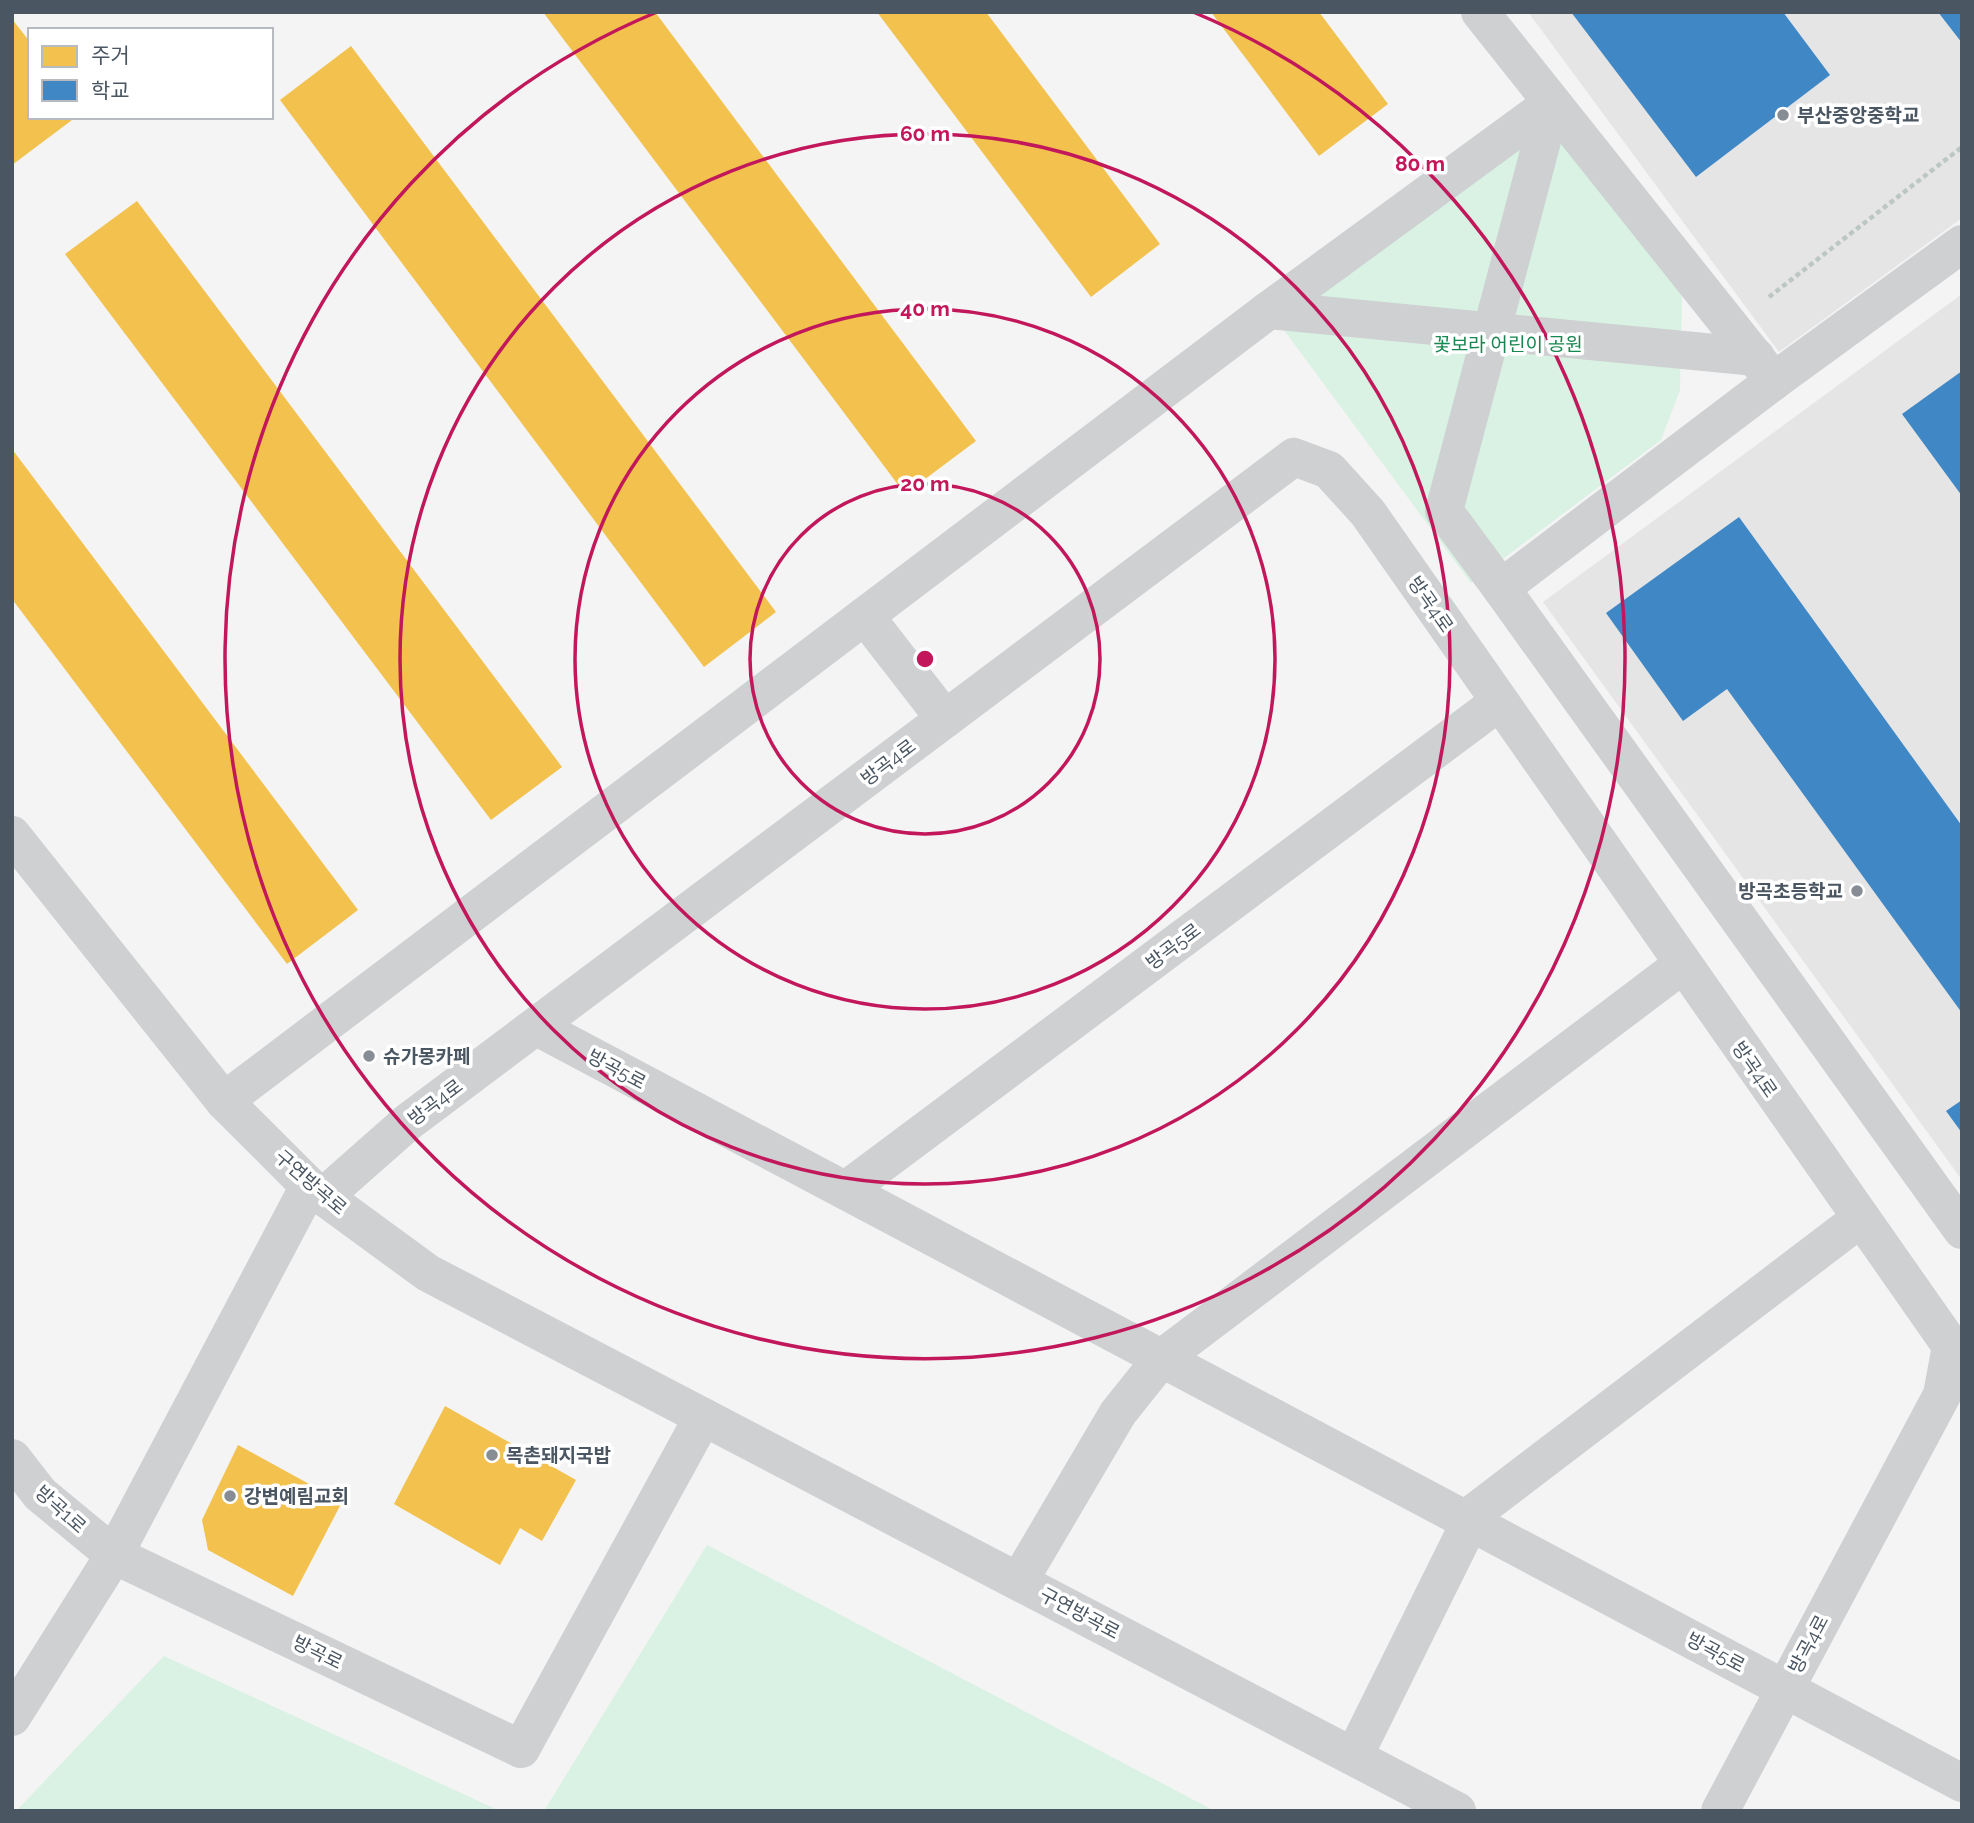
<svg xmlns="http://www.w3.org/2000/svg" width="1974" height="1823" viewBox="0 0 1974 1823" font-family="Raleway,'Noto Sans KR',sans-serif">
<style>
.education{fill:#e6e5e6}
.green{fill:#d9f2e3}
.homes{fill:#f2c14e}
.schools{fill:#3f88c5}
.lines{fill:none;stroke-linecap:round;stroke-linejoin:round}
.path{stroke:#bcc7c4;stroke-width:4.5;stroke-dasharray:5 3.5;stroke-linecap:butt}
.street{stroke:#ced0d2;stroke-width:38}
.ring{fill:none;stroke:#c2185b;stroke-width:3.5}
.poi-dot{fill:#868d94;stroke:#fff;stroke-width:2.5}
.labels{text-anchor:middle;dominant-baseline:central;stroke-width:7;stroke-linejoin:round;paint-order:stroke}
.poi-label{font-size:19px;font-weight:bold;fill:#4a5661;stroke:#fff;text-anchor:start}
.park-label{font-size:19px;fill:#17864f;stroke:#fff}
.street-label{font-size:19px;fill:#4a5661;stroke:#fff}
.centre{fill:#c2185b;stroke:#fff;stroke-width:3.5}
.ring-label{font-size:21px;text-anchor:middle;font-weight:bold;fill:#c2185b;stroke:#fff;stroke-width:7;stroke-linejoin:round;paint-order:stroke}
</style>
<rect width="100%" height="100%" fill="#f4f4f4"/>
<g class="education">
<polygon points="1528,12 1962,12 1962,218 1779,352"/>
<polygon points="1962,294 1962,1180 1543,602"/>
</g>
<g class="green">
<polygon points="1552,103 1682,296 1680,390 1661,440 1471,583 1269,310"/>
<polygon points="707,1545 1215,1811 544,1811"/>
<polygon points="164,1656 500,1811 16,1811"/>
</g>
<g class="homes">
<polygon points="543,12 655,12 976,441 905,494"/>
<polygon points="877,12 986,12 1160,244 1091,297"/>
<polygon points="1211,12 1319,12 1388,104 1319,156"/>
<polygon points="12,19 30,42 30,117 76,117 12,165"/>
<polygon points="351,46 776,612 704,667 280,100"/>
<polygon points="137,201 562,767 491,820 65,254"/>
<polygon points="12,449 358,910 287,964 12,599"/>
<polygon points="445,1406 576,1480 542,1541 520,1528 500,1565 394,1504"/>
<polygon points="238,1445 342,1502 293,1596 208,1550 202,1520"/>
</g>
<g class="schools">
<polygon points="1571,12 1783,12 1830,75 1696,177"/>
<polygon points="1938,12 1962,12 1962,43"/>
<polygon points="1962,371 1962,496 1902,414"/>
<polygon points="1739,517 1962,826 1962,1013 1727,689 1683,721 1606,613"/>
<polygon points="1962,1100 1962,1133 1946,1111"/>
</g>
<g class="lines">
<polyline class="path" points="1769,297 1962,147"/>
<g class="street">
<polyline points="1480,12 1774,381 1501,588 1444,511 1552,103"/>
<polyline points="1269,310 1756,357"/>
<polyline points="1774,381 1962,244"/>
<polyline points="1501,588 1962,1230"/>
<polyline points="865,616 945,719"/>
<polyline points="12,835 224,1101 309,1186 428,1273 1457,1811"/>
<polyline points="537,1027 1962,1783"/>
<polyline points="224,1101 1269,310 1552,103"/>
<polyline points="846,1190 1499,702"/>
<polyline points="323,1197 408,1122 1294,457 1329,470 1368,513 1951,1346 1942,1395 1720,1811"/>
<polyline points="12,1458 40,1494 114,1555 521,1749 703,1417"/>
<polyline points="1019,1581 1118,1413 1162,1358 1682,965"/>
<polyline points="12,1717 114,1555 309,1186"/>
<polyline points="1354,1756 1475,1512 1861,1218"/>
</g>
</g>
<g class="ring">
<circle cx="925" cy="659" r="175"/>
<circle cx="925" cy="659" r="350"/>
<circle cx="925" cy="659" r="525"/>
<path d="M1193 12A700 700 0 1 1 657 12"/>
</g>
<g class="poi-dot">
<circle cx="1783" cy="115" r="7"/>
<circle cx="1857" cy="891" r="7"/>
<circle cx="369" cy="1056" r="7"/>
<circle cx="492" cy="1455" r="7"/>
<circle cx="230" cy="1496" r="7"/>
</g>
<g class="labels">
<g class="poi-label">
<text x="1797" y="115">부산중앙중학교</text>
<text x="1843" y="891" text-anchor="end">방곡초등학교</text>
<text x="383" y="1056">슈가몽카페</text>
<text x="506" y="1455">목촌돼지국밥</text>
<text x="244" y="1496">강변예림교회</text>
</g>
<g class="park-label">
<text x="1508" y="344">꽃보라 어린이 공원</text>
</g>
<g class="street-label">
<text transform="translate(1431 604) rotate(55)">방곡4로</text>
<text transform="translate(888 762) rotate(-37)">방곡4로</text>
<text transform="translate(1173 946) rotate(-37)">방곡5로</text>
<text transform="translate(617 1069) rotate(28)">방곡5로</text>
<text transform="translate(1755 1069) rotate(55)">방곡4로</text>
<text transform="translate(435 1102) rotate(-37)">방곡4로</text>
<text transform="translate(311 1182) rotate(41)">구연방곡로</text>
<text transform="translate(61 1509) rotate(42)">방곡1로</text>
<text transform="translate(1080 1613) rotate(28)">구연방곡로</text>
<text transform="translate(1808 1644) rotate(-62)">방곡4로</text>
<text transform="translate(318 1652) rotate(26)">방곡로</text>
<text transform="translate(1716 1652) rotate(28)">방곡5로</text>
</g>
</g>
<circle cx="925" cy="659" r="10" class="centre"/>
<g class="ring-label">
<text x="925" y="141">60 m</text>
<text x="1420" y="171">80 m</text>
<text x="925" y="316">40 m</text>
<text x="925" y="491">20 m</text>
</g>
<rect width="1974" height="1823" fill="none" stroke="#4a5661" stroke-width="28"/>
<rect x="28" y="28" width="245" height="91" fill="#ffffff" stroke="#b7bbc0" stroke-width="2"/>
<rect x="42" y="46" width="35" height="21" fill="#f2c14e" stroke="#b7bbc0" stroke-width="2"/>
<text x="91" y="63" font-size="21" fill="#4a5661">주거</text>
<rect x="42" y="80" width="35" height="21" fill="#3f88c5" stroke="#b7bbc0" stroke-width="2"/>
<text x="91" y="98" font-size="21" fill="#4a5661">학교</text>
</svg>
